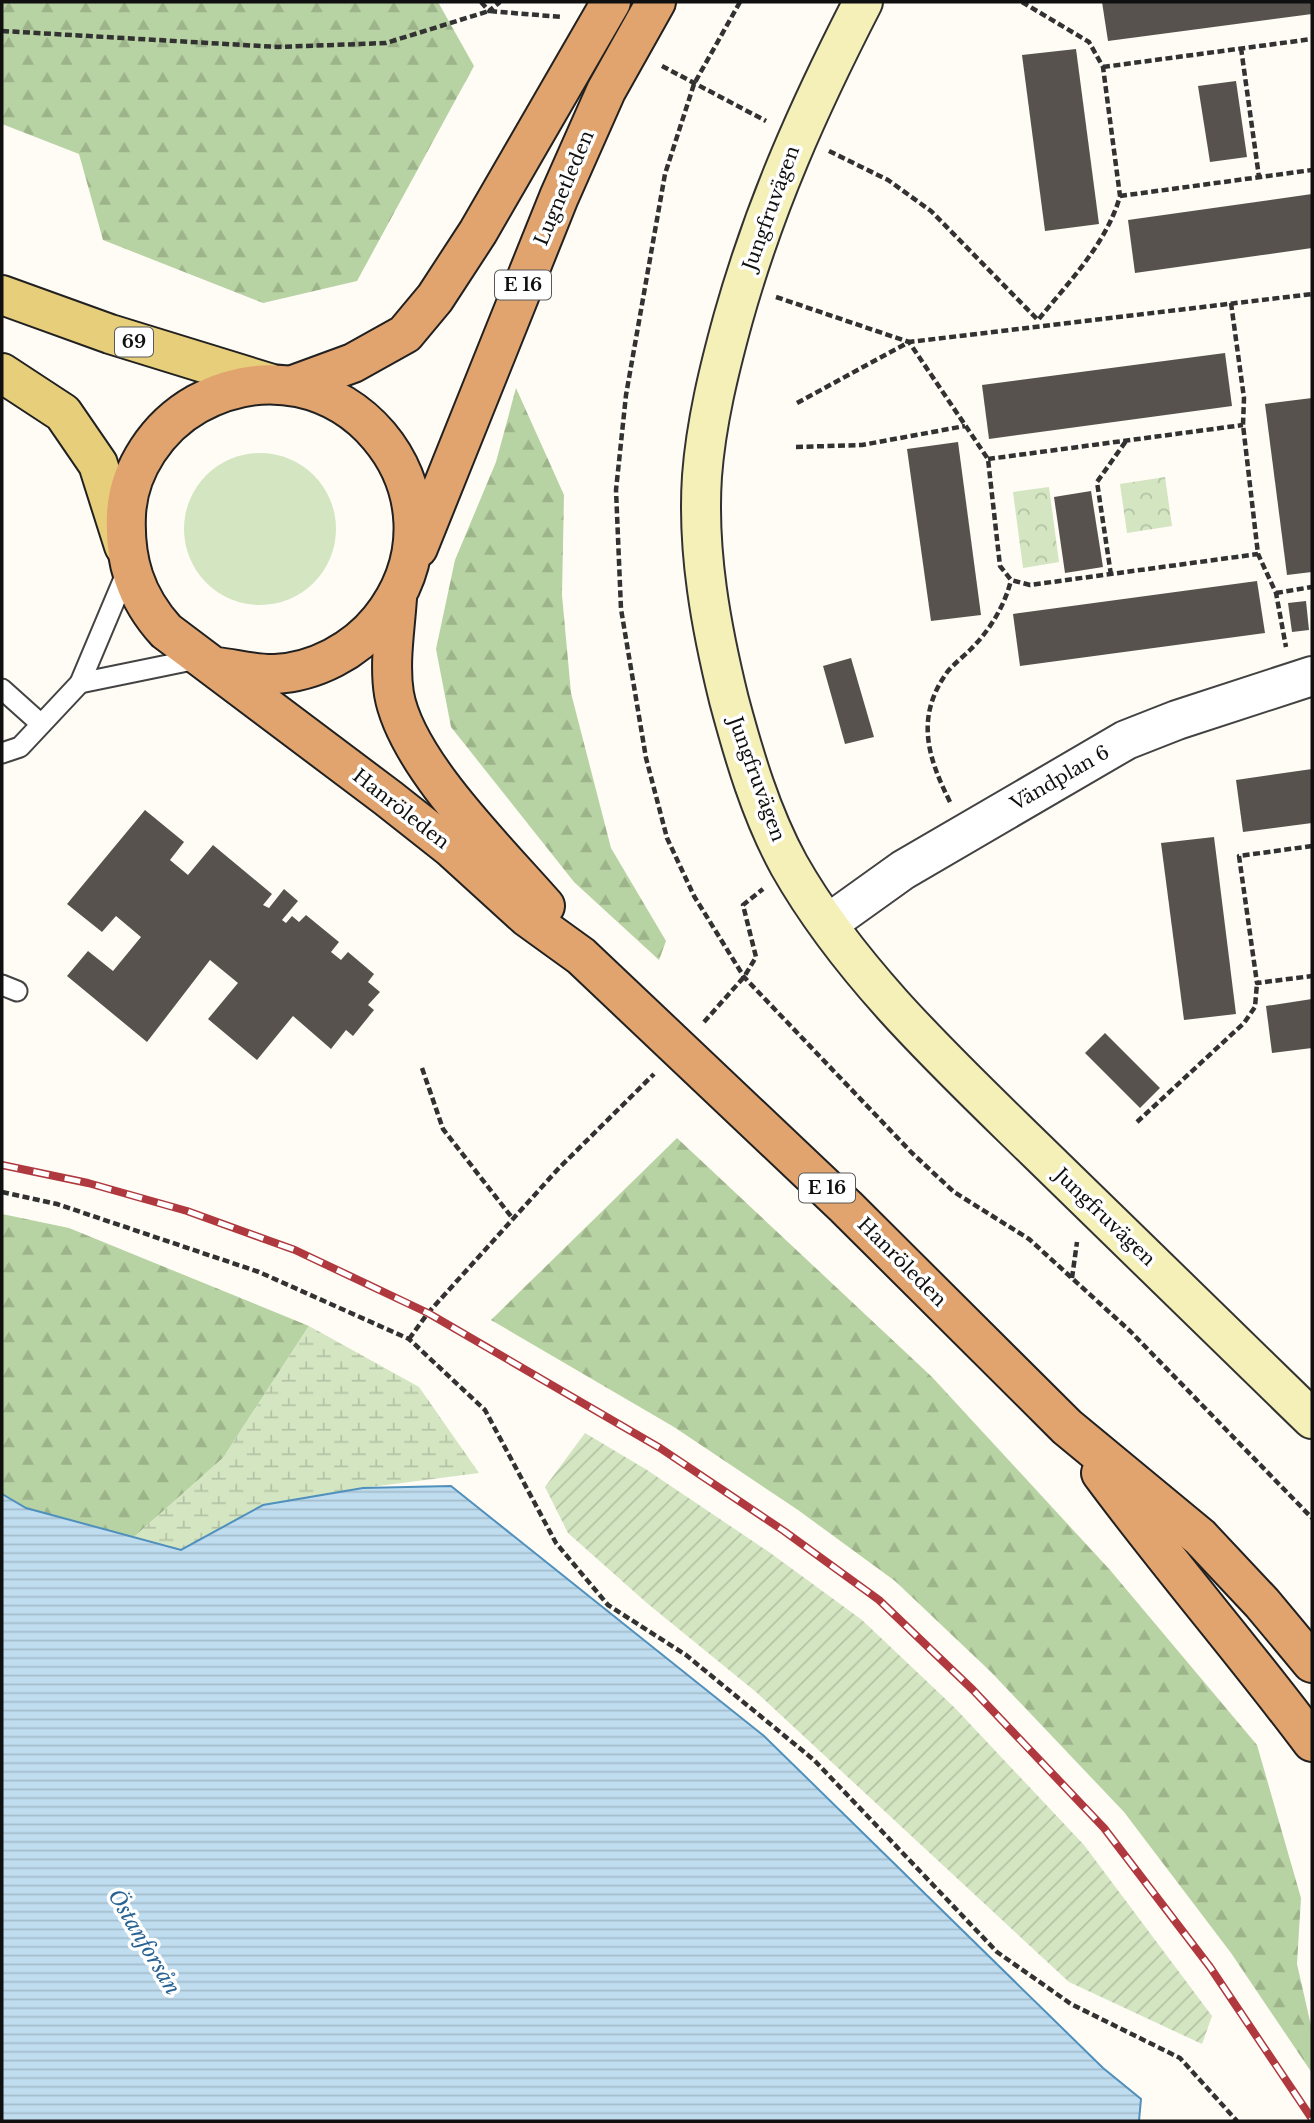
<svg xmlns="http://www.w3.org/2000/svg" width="1314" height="2123" viewBox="0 0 1314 2123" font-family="'Libre Baskerville',serif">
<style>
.grass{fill:#d3e5c1}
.forest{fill:url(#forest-firs)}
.wetland{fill:url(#wetland-marsh)}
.park{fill:url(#park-crowns)}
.garden{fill:url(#garden-furrows)}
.water{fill:url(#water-rules);stroke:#5090bc;stroke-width:2}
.building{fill:#57524e}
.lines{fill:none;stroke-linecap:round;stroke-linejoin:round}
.lane-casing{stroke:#434343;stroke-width:23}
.street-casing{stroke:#434343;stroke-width:42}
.secondary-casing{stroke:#323232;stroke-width:42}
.primary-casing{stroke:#212121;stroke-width:42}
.highway-casing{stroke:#212121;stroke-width:42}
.path{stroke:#323232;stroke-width:4.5;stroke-dasharray:7 3.5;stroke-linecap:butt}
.lane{stroke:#fff;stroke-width:19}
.street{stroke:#fff;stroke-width:38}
.secondary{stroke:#f5efb8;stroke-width:38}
.primary{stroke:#e7ce7b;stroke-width:38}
.highway{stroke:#e2a46e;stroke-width:38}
.rail-casing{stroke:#af393e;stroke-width:8}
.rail{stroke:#fff;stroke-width:5;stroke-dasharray:16;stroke-linecap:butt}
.labels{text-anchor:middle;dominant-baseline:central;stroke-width:7;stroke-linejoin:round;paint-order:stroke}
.shield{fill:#fff;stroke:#585858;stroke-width:2}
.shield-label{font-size:18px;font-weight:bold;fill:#101010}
.street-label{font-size:19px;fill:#101010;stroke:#fff}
.water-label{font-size:21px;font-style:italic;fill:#286393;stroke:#fff}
</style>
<defs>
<pattern id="forest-firs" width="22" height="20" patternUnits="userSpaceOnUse" patternTransform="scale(1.75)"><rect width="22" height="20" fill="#b8d3a3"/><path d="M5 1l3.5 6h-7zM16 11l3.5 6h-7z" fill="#9db48b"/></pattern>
<pattern id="wetland-marsh" width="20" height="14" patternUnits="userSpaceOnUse" patternTransform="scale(1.75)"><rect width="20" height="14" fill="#d3e5c1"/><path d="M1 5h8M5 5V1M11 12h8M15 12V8" fill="none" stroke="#b4c3a5"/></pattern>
<pattern id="park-crowns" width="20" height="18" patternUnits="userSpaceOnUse" patternTransform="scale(1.75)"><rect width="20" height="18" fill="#d3e5c1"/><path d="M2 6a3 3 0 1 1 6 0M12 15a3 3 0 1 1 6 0" fill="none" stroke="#b4c3a5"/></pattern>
<pattern id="garden-furrows" width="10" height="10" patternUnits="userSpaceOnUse" patternTransform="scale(1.75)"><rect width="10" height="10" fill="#d3e5c1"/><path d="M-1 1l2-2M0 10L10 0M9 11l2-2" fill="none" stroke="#b4c3a5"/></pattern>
<pattern id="water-rules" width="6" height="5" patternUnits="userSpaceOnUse" patternTransform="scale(1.75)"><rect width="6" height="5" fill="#bfddef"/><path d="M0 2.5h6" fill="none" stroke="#a3bdcc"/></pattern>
</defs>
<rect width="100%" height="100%" fill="#fefcf5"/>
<circle class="grass" cx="260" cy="529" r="76"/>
<g class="forest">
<polygon points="2,2 438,2 474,66 357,281 263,303 103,240 79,154 2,124"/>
<polygon points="516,388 564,495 562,595 571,693 611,848 666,941 659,960 574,882 451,727 436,649 455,560 496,462"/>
<polygon points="677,1138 932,1377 1110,1570 1257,1745 1301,1898 1297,1964 1312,2030 1312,2073 1231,1953 1124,1812 991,1672 895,1581 798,1510 674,1427 491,1320"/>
<polygon points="2,1214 69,1228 309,1326 223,1458 134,1537 26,1508 2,1494"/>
</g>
<polygon class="wetland" points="309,1326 419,1387 479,1473 363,1488 263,1505 181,1550 134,1537 223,1458"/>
<g class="park">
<polygon points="1165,477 1172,526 1127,533 1120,484"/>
<polygon points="1049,487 1059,562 1023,568 1013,492"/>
</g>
<polygon class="garden" points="585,1433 647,1470 769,1552 862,1620 955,1708 1084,1845 1212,2016 1202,2044 1069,1982 756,1692 648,1604 568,1533 545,1487"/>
<polygon class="water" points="451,1486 764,1736 1103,2068 1141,2099 1139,2121 2,2121 2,1494 26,1508 181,1550 263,1505 363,1488"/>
<g class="building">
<polygon points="1102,2 1312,2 1312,14 1108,41"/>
<polygon points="1076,49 1099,224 1045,231 1022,55"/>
<polygon points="1236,81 1247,157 1210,162 1198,86"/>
<polygon points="1312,194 1312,248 1135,273 1128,220"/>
<polygon points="1225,353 1232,406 989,439 982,385"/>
<polygon points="1312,398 1312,572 1287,575 1265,404"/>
<polygon points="958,442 981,615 931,621 907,449"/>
<polygon points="1091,491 1103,567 1065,573 1054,497"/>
<polygon points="1257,581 1265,633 1020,666 1013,614"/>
<polygon points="1306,601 1309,630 1292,632 1288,603"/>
<polygon points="851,658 874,737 845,744 823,666"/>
<polygon points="1312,769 1312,823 1243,832 1236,780"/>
<polygon points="145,810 184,842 170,860 188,875 213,845 272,894 263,905 269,908 284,889 298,901 282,920 286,923 292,916 299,922 306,915 339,942 331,952 341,960 348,952 374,974 368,982 380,992 368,1005 374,1010 353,1036 346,1030 331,1049 293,1016 257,1060 208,1019 238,983 210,960 147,1042 67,976 88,951 113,971 141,937 116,916 102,932 67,904"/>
<polygon points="1214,837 1236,1014 1184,1020 1161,843"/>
<polygon points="1312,999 1312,1048 1272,1053 1266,1006"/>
<polygon points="1105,1033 1160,1088 1140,1108 1085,1053"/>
</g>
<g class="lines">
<g class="lane-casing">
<g id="lane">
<polyline points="80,683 202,658"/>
<polyline points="2,689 41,724"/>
<polyline points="2,753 20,747 80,683 128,569"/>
<polyline points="2,985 17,991"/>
</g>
</g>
<g class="street-casing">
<polyline id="street" points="829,923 903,870 1126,740 1177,720 1312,676"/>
</g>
<g class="secondary-casing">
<path id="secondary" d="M863,2C809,107 765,205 733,319C719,370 706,423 702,476C697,551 711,627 729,700C744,756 761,814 789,865C850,973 948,1064 1036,1150C1128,1239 1220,1329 1312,1419"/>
</g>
<g class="primary-casing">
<g id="primary">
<polyline points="2,295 110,334 269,383"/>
<polyline points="2,373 63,413 98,464 124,546"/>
</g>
</g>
<g class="highway-casing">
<g id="highway">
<polyline points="293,385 353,363 405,334 435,298 478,232 611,2"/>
<polyline points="418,548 559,197 606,91 656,2"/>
<path d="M397,598C395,629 389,663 394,694C406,763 499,853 545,906"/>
<path d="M217,667C235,669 256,675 275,674C315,672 355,651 380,620C480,494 338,327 197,404C158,426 128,469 126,515C124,560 135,597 166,631L388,798L450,847L527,917L581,956L846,1207L1067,1427L1200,1537L1262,1603L1312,1663"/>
<path d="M1101,1473C1169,1565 1244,1651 1312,1742"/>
</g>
</g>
<g class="path">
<polyline points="481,2 489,11 500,2"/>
<polyline points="740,2 694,84 665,174 626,395 616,490 621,609 646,758 667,838 694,896 744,977 912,1153 954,1192 1029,1239 1130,1331 1312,1518"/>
<path d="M1022,2L1089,42L1103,67L1120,196C1107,243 1068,283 1038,320"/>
<polyline points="2,31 278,47 386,43 489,11 562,17"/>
<polyline points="1241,48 1259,177"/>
<polyline points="662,66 766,121"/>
<polyline points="1103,67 1312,39"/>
<polyline points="829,151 888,180 931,211 1038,320"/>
<polyline points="1120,196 1312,170"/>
<polyline points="776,297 909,342 988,459 1000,566 1011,580 1030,585 1258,554"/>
<polyline points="1231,303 1244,398 1243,425 1258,554 1276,593 1286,647"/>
<polyline points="797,403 909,342 1312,294"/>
<polyline points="796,447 862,445 965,426"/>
<polyline points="988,459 1243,425"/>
<polyline points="1111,575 1097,482 1126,441"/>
<polyline points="1276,593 1312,587"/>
<path d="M950,802C927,756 915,716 948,671C955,663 964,656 971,649C990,630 1005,605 1011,580"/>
<polyline points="1312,846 1239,856 1257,983 1312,976"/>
<polyline points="704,1022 744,977 756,957 743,905 763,889"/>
<polyline points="422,1068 443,1129 513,1219"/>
<polyline points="1137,1122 1244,1023 1255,1007 1257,983"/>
<polyline points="2,1192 57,1204 259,1272 409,1339 485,1410 556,1543 608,1605 686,1655 814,1760 997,1952 1071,2004 1180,2058 1237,2121"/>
<polyline points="1072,1278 1077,1242"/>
<polyline points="409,1339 428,1313 559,1168 654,1074"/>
</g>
<use href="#lane" class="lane"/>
<use href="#street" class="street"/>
<use href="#secondary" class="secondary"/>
<use href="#primary" class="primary"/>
<use href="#highway" class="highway"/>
<g class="rail-casing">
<polyline id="rail" points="2,1165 88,1183 187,1211 295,1250 428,1313 660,1448 784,1531 879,1600 973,1690 1104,1828 1210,1967 1312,2119"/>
</g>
<use href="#rail" class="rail"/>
</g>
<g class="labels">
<g class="shield">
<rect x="495" y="270.5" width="56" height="29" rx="5"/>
<rect x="115" y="327.5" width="38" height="29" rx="5"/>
<rect x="799" y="1173.5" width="56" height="29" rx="5"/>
</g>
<g class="shield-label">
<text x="523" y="285">E 16</text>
<text x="134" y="342">69</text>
<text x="827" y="1188">E 16</text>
</g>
<g class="street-label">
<text transform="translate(564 188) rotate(-67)">Lugnetleden</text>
<text transform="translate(771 208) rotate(-70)">Jungfruvägen</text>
<text transform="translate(1060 778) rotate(-30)">Vändplan 6</text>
<text transform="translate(757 779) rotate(70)">Jungfruvägen</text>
<text transform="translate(401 809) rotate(38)">Hanröleden</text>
<text transform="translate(1105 1217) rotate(44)">Jungfruvägen</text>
<text transform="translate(902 1262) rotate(45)">Hanröleden</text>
</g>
<g class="water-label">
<text transform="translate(144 1942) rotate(59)">Östanforsån</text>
</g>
</g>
<rect width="1314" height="2123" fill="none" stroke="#101010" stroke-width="7"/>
</svg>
